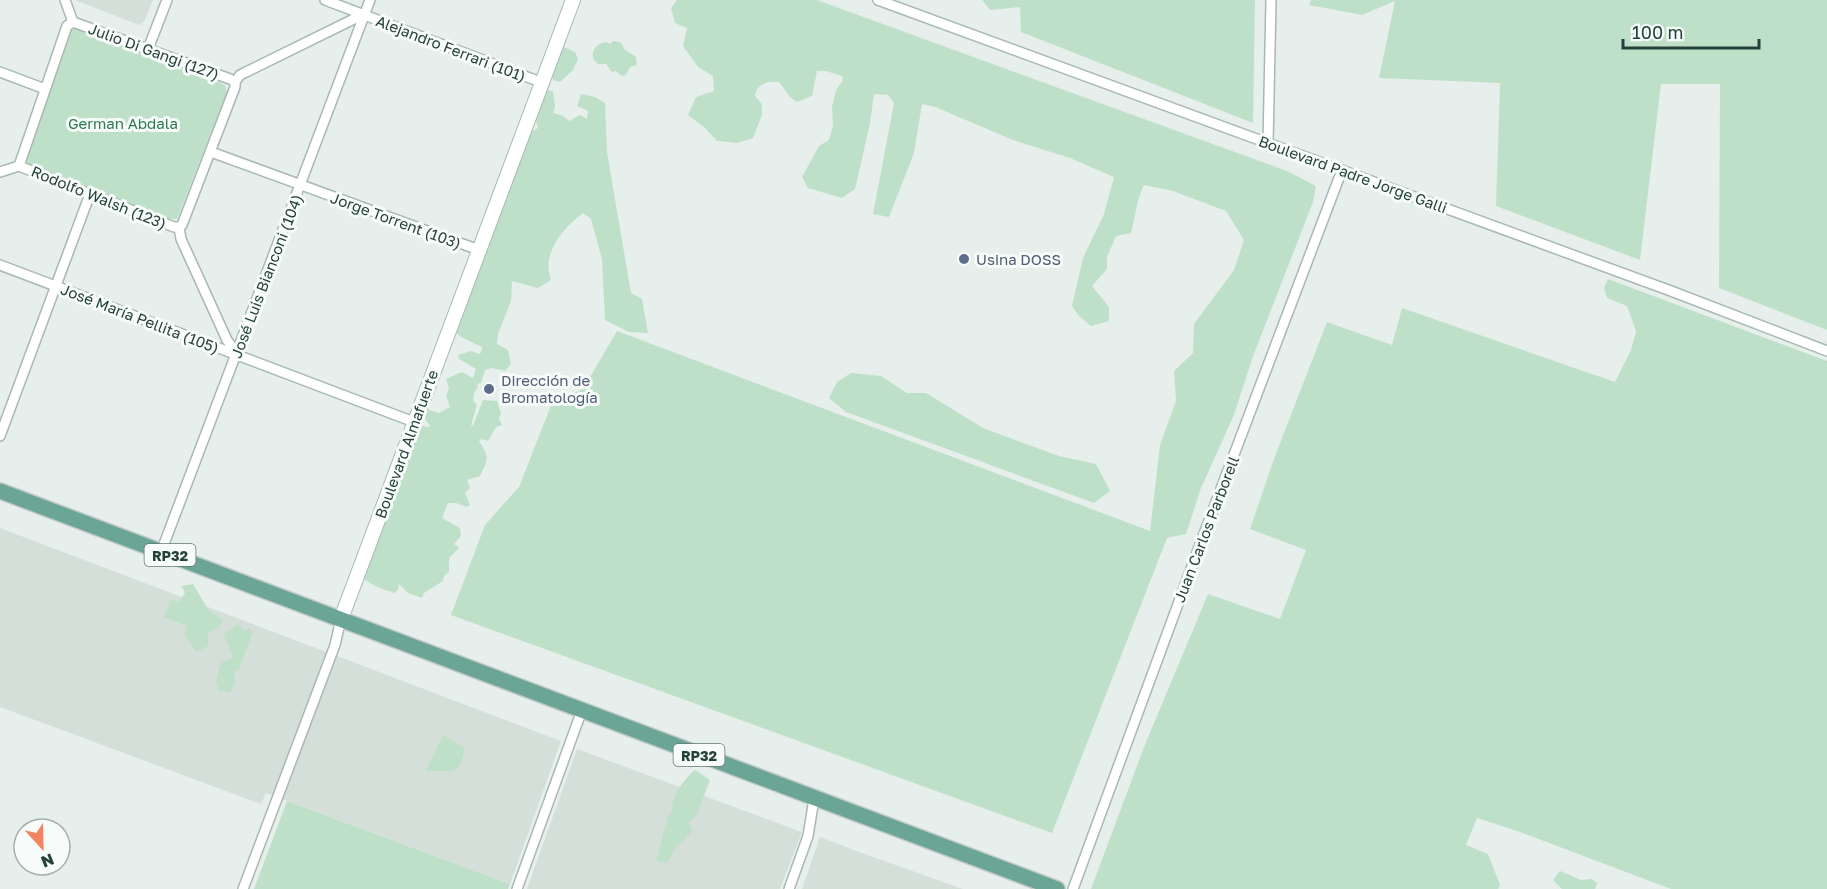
<svg xmlns="http://www.w3.org/2000/svg" width="1827" height="889" viewBox="0 0 1827 889" font-family="'Golos Text',sans-serif">
<style>
.built{fill:#d4dfda}
.green{fill:#bfe0c8}
.lines{fill:none;stroke-linecap:round;stroke-linejoin:round}
.minor-casing{stroke:#a8b8b2;stroke-width:12}
.secondary-casing{stroke:#a4bbb3;stroke-width:16}
.primary-casing{stroke:#c2cac8;stroke-width:18}
.minor{stroke:#fff;stroke-width:9}
.secondary{stroke:#fff;stroke-width:14}
.primary{stroke:#6aa596;stroke-width:15}
.service-dot{fill:#5c6f8a;stroke:#f7fbf9;stroke-width:2}
.labels{text-anchor:middle;dominant-baseline:central;stroke-width:6;stroke-linejoin:round;paint-order:stroke}
.shield{fill:#f7fbf9;stroke:#637a73;stroke-width:1.5}
.shield-label{font-size:14px;font-weight:bold;fill:#24423a}
.street-label{font-size:15px;fill:#24423a;stroke:#f7fbf9}
.park-label{font-size:15px;fill:#2d7a4b;stroke:#f7fbf9}
.service-label{font-size:15px;fill:#4e5e75;stroke:#f7fbf9;text-anchor:start}
</style>
<rect width="100%" height="100%" fill="#e6efeb"/>
<g class="built">
<polygon points="75,0 153,0 144,22 139,25"/>
<polygon points="0,528 561,741 510,884 266,793 261,804 0,707"/>
<polygon points="577,749 802,832 780,889 527,889"/>
<polygon points="820,837 859,852 963,889 802,889"/>
</g>
<g class="green">
<path d="M677,0H817L1287,171L1316,186L1313,202L1252,359L1234,415L1201,488L1186,534L1167,538L1052,833L451,615L485,525L519,487L552,403L583,389L617,331L1150,531L1160,445L1176,401L1174,371L1193,353L1194,324L1234,270L1244,240L1226,211L1173,191L1144,185C1136,201 1136,216 1131,233L1116,236L1107,257V269L1092,286L1109,307V321L1091,326L1079,316L1072,306L1083,258L1104,214L1114,177L1070,158L1013,140L935,107L922,104L914,153L889,217L873,214L894,103L888,95L874,94L870,123L855,189L842,198L808,188L802,177L819,146L829,140L833,126L832,107L836,90L843,80L842,76L826,71H817L812,96L797,102L790,97L779,82C767,81 757,83 755,96L762,104V115L753,138L738,143L717,141L705,128L688,115L696,97L714,91L713,76L698,67L683,46L687,28L675,23L671,8Z"/>
<polygon points="982,0 1255,0 1253,123 1021,32 1020,7 990,10"/>
<polygon points="1311,0 1827,0 1827,330 1719,288 1720,84 1661,84 1640,260 1496,206 1500,83 1379,78 1395,1 1362,15 1309,5"/>
<polygon points="74,28 81,28 225,85 227,92 177,219 168,219 32,167 27,163 26,158 69,34"/>
<path d="M613,41C619,41 623,43 624,49L636,57L637,65L630,67L626,75L622,76L616,71L612,72L606,64H598L594,60C590,51 597,43 606,42L610,44Z"/>
<path d="M564,47L575,52L578,59L573,70L560,82L553,80C550,67 554,56 564,47Z"/>
<path d="M543,90L553,91L555,107L553,113L563,116L569,121L580,115L587,119L588,111L577,106L581,94L595,97L605,103L607,152L631,293L642,299L648,333L629,332L605,320L602,259L591,219L583,213C563,228 541,253 551,280L538,288L512,281L511,301L498,334L497,344L508,350L511,364L505,371L492,368L485,370L481,383L477,384L478,387L474,393L473,400L477,405L471,425L473,426L483,400L497,401L501,414L499,418L502,425L496,427L488,441L482,439L479,441C489,457 489,458 480,476L467,480L470,488L465,493L470,505L467,507L456,503H448L442,518L460,528L461,536L454,544L459,548L449,558V572L444,576L443,581L424,593L422,598L408,593L399,584L398,590L394,593C383,589 370,585 362,577L418,429L423,426L429,427L430,425L426,421L423,413L428,410L439,413L450,407L446,395L449,389L446,379L462,372L473,378L476,369L459,359L458,355L471,351L480,354L482,350V347L461,337L454,331L481,267L483,253L490,248L488,245L503,203L508,199L506,196L529,133L538,128L535,116Z"/>
<polygon points="1608,279 1827,361 1827,889 1671,889 1520,832 1477,818 1466,845 1488,854 1500,885 1498,889 1091,889 1144,747 1208,594 1280,619 1306,550 1250,529 1275,456 1327,322 1392,345 1402,308 1615,382 1631,350 1636,331 1627,306 1607,298 1604,288"/>
<polygon points="851,373 881,376 907,393 926,393 983,428 1059,456 1096,464 1110,491 1094,503 846,412 829,398 837,382"/>
<polygon points="193,584 209,611 223,620 219,627 207,633 209,640 208,646 196,652 185,635 187,626 164,617 171,600 180,602 185,592 181,586"/>
<polygon points="238,624 244,631 249,628 253,632 239,669 234,672 235,683 230,692 219,691 216,681 221,662 233,658 224,634"/>
<polygon points="443,735 465,748 461,764 453,771 426,771"/>
<path d="M695,770L710,780L696,816L689,822L692,832L676,847L667,863L656,861L668,816L672,813C670,798 683,780 695,770Z"/>
<polygon points="287,801 510,884 508,889 254,889"/>
<polygon points="1560,871 1581,880 1592,879 1597,883 1595,889 1562,889 1553,880"/>
</g>
<g class="lines">
<g class="minor-casing">
<g id="minor">
<polyline points="65,0 73,22"/>
<polyline points="325,0 543,83"/>
<polyline points="878,0 1671,291 1827,351"/>
<polyline points="73,22 230,79 235,82"/>
<polyline points="148,49 167,0"/>
<polyline points="0,72 45,89"/>
<polyline points="235,82 240,75 364,14"/>
<polyline points="1268,143 1271,0"/>
<polyline points="211,152 479,250"/>
<polyline points="19,166 174,227 179,227"/>
<polyline points="19,166 67,26 73,22"/>
<polyline points="0,172 19,166"/>
<polyline points="179,227 182,225 235,87 235,82"/>
<polyline points="179,227 181,239 227,340 237,354"/>
<polyline points="0,265 414,422"/>
<polyline points="0,436 90,194"/>
<polyline points="161,552 370,0"/>
<polyline points="243,889 335,645 341,619"/>
<polyline points="517,889 582,710"/>
<polyline points="789,889 808,836 814,799"/>
<polyline points="1073,889 1202,539 1342,170"/>
</g>
</g>
<g class="secondary-casing">
<polyline id="secondary" points="341,619 573,0"/>
</g>
<g class="primary-casing">
<polyline id="primary" points="0,491 1057,889"/>
</g>
<use href="#minor" class="minor"/>
<use href="#secondary" class="secondary"/>
<use href="#primary" class="primary"/>
</g>
<g class="service-dot">
<circle cx="964" cy="259" r="6"/>
<circle cx="489" cy="389" r="6"/>
</g>
<g class="labels">
<g class="shield">
<rect x="144.5" y="544" width="51" height="22" rx="4.5"/>
<rect x="673.5" y="744" width="51" height="22" rx="4.5"/>
</g>
<g class="shield-label">
<text x="170" y="555">RP32</text>
<text x="699" y="755">RP32</text>
</g>
<g class="street-label">
<text transform="translate(451 48) rotate(21)">Alejandro Ferrari (101)</text>
<text transform="translate(154 51) rotate(20)">Julio Di Gangi (127)</text>
<text transform="translate(1353 174) rotate(20)">Boulevard Padre Jorge Galli</text>
<text transform="translate(99 197) rotate(22)">Rodolfo Walsh (123)</text>
<text transform="translate(396 220) rotate(20)">Jorge Torrent (103)</text>
<text transform="translate(266 276) rotate(-69)">José Luis Bianconi (104)</text>
<text transform="translate(140 318) rotate(21)">José María Pellita (105)</text>
<text transform="translate(406 444) rotate(-70)">Boulevard Almafuerte</text>
<text transform="translate(1206 529) rotate(-69)">Juan Carlos Parborell</text>
</g>
<g class="park-label">
<text x="123" y="123">German Abdala</text>
</g>
<g class="service-label">
<text x="976" y="259">Usina DOSS</text>
<text x="501" y="380">Dirección de<tspan x="501" dy="17">Bromatología</tspan></text>
</g>
</g>
<g transform="translate(42 847) rotate(158)"><circle r="28" fill="#f7fbf9" stroke="#a3b1ad" stroke-width="1.5"/>
<path d="M0-4.5L10 22L0 15L-10 22Z" fill="#f4845f"/>
<text y="-9" font-size="16" font-weight="bold" text-anchor="middle" fill="#24423a">N</text>
</g>
<path d="M1623 39v9h136v-9" fill="none" stroke="#24423a" stroke-width="3"/>
<text x="1632" y="39" font-size="18" fill="#24423a" stroke="#f7fbf9" stroke-width="4.5" paint-order="stroke">100 m</text>
</svg>
